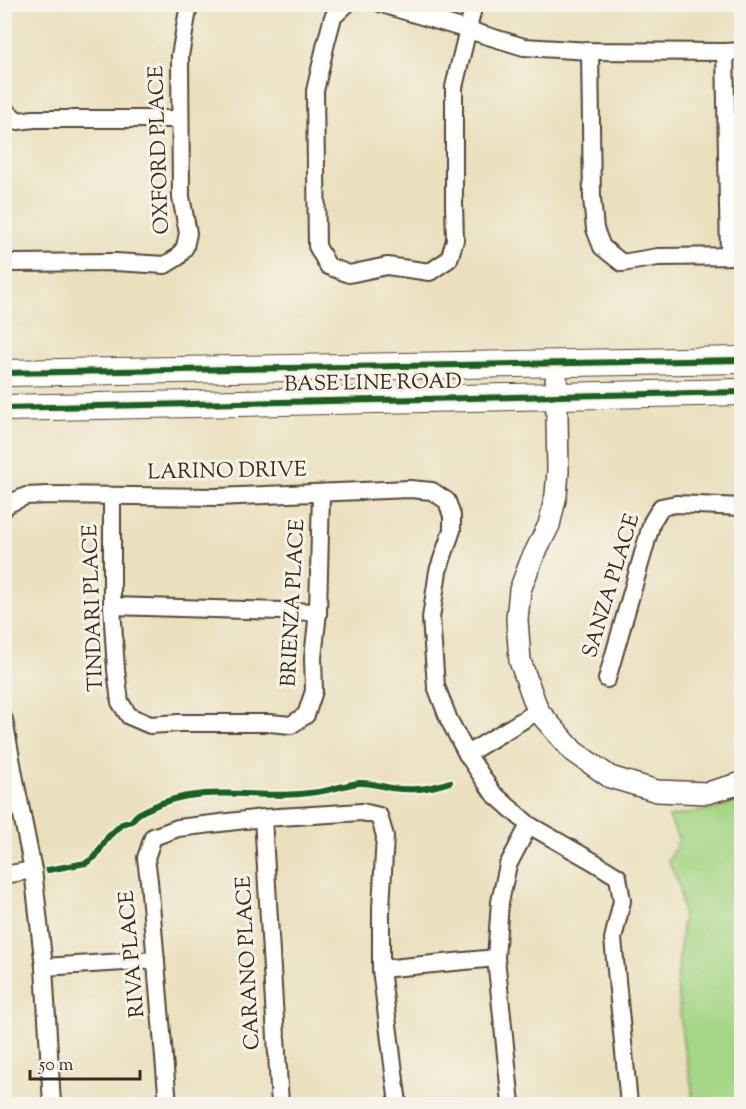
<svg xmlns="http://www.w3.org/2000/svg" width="746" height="1109" viewBox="0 0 746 1109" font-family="'Sorts Mill Goudy',serif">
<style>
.green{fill:#a5d685;stroke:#708052;stroke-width:1.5}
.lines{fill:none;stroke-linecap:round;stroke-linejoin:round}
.minor-casing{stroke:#554536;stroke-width:20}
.tertiary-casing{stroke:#554536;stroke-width:24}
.primary-casing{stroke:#554536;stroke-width:28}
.minor{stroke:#fff;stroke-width:16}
.tertiary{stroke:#fff;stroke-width:21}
.primary{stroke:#fff;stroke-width:26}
.cycleway-casing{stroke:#f7f3e8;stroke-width:10}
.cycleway{stroke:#1b5e20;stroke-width:6}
.labels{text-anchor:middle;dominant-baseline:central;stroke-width:6;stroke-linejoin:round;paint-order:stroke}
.street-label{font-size:21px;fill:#3b2a1e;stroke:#f7f3e8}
</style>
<rect width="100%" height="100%" fill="#f7f3e8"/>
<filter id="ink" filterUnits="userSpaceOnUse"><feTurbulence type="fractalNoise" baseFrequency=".0167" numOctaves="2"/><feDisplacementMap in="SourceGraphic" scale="12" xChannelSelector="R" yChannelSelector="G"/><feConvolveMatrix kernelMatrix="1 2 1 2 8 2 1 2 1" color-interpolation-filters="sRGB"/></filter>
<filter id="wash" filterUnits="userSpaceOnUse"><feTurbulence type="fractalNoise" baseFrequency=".008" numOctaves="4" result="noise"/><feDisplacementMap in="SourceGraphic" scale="24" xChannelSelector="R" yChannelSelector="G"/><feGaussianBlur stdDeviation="1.35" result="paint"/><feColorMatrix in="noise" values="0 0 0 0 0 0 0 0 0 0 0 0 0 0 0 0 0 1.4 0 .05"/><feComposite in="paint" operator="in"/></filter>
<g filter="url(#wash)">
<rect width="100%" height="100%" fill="#eae0be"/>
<polygon class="green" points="741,801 741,1104 692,1104 692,1087 683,1043 677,983 683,915 679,884 668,861 679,840 669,817 718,808"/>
</g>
<g filter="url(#ink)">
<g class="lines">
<g class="minor-casing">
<g id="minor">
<polyline points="347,4 333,17 326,43 315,91 317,246 328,266 349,274 387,266 430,272 449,259 455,240 454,205 454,87 474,4"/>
<polyline points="382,4 524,47 590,51 725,52 742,51"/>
<polyline points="590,51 592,198 595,229 602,247 622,263 658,257 742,256"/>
<polyline points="725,52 729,255"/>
<polyline points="4,109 18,121 34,119 180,119"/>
<polyline points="13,263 115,262 165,265 178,257 185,247 188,233 181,197 180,56 189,4"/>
<polyline points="112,496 112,606 116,670 120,702 129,716 150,725 179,723 270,723 291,725 306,715 314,691 313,658 318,612 321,493"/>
<polyline points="4,509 6,505 26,496 48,495 217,497 410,489 432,491 447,501 452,516 452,530 438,571 431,618 436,686 449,720 467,754 493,793 529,825 594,862 618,877 622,901 613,939 629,1104"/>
<polyline points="112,606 318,612"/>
<polyline points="607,679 652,522 661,507 676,504 742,507"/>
<polyline points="4,720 15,780 33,870 44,967 52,1104"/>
<polyline points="467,754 538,711"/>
<polyline points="263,818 280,1104"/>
<polyline points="4,875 33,870"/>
<polyline points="44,967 156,960"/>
<polyline points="381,969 496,958"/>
<polyline points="168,1104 149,881 146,858 153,837 178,828 263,818 362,812 379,816 385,836 381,908 381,969 398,1104"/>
<polyline points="511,1104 496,958 500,902 508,865 529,825"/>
</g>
</g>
<g class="tertiary-casing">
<polyline id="tertiary" points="556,363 558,471 556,495 549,525 531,561 520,590 517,619 520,661 538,711 573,751 610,777 657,791 707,793 742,783"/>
</g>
<g class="primary-casing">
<g id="primary">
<polyline points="4,373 742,360"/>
<polyline points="4,408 742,392"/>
</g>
</g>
<use href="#minor" class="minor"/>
<use href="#tertiary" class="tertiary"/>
<use href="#primary" class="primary"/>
<g class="cycleway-casing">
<g id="cycleway">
<polyline points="4,373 742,360"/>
<polyline points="4,408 742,392"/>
<path d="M48,870L86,863L95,857L108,837L122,824L132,821C136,814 142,812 150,808C198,784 249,798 300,794C311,793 322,792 332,789C341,787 350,784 359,783C370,782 380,786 391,788C413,791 429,789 450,782"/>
</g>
</g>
<use href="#cycleway" class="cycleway"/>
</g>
</g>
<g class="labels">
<g class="street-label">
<text transform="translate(160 150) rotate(-92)">OXFORD PLACE</text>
<text transform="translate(373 384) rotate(-1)">BASE LINE ROAD</text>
<text transform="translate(227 472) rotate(-1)">LARINO DRIVE</text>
<text transform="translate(612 586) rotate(-73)">SANZA PLACE</text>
<text transform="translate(294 603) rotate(-87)">BRIENZA PLACE</text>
<text transform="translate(94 608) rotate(-92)">TINDARI PLACE</text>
<text transform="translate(133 954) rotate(-95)">RIVA PLACE</text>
<text transform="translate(249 963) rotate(-93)">CARANO PLACE</text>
</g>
</g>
<rect width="746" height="1109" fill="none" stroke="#f7f3e8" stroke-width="24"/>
<path d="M30 1070v9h110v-9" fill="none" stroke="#3b2a1e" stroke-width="3"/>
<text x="39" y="1070" font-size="18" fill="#3b2a1e" stroke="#f7f3e8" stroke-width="4.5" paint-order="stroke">50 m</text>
</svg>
